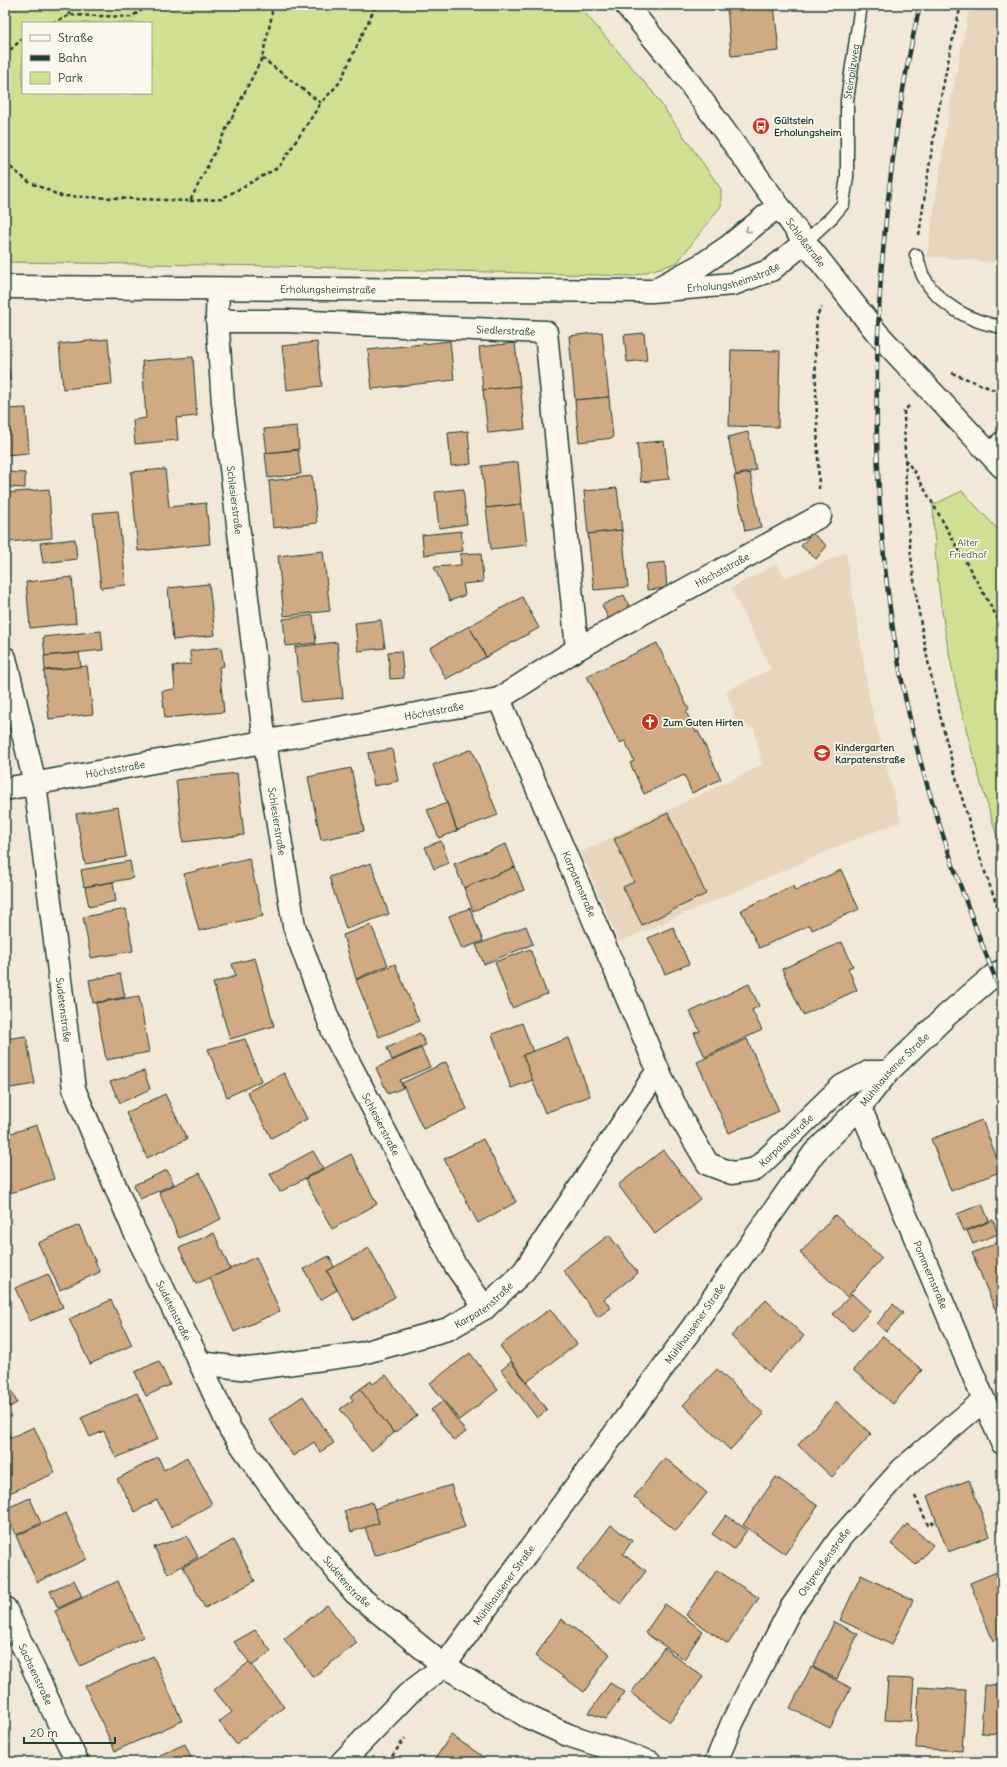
<svg xmlns="http://www.w3.org/2000/svg" width="1007" height="1767" viewBox="0 0 1007 1767" font-family="Delius,sans-serif">
<style>
.built{fill:#e8d5be}
.green{fill:#d0df92;stroke:#788e63;fill-rule:evenodd}
.building{fill:#d0aa82;stroke:#1f3d34}
.lines{fill:none;stroke-linecap:round;stroke-linejoin:round}
.service-casing{stroke:#1f3d34;stroke-width:15}
.minor-casing{stroke:#1f3d34;stroke-width:25}
.tertiary-casing{stroke:#1f3d34;stroke-width:25}
.path{stroke:#1f3d34;stroke-width:2.5;stroke-dasharray:4 3;stroke-linecap:butt}
.service{stroke:#fbf7ec;stroke-width:12}
.minor{stroke:#fbf7ec;stroke-width:22}
.tertiary{stroke:#fbf7ec;stroke-width:22}
.rail-casing{stroke:#1f3d34;stroke-width:4.5}
.rail{stroke:#fbf7ec;stroke-width:3;stroke-dasharray:9;stroke-linecap:butt}
.oneway{stroke:#8d9a90}
.labels{text-anchor:middle;dominant-baseline:central;stroke-width:3.5;stroke-linejoin:round;paint-order:stroke}
.street-label{font-size:10px;fill:#1f3d34;stroke:#fbf7ec}
.poi-label{font-size:10px;font-weight:bold;fill:#1f3d34;stroke:#fbf7ec;text-anchor:start}
.park-label{font-size:10px;fill:#425d47;stroke:#fbf7ec}
</style>
<rect width="100%" height="100%" fill="#f2e8d7"/>
<filter id="ink" filterUnits="userSpaceOnUse"><feTurbulence type="fractalNoise" baseFrequency=".025" numOctaves="2"/><feDisplacementMap in="SourceGraphic" scale="8" xChannelSelector="R" yChannelSelector="G"/><feConvolveMatrix kernelMatrix="1 2 1 2 8 2 1 2 1" color-interpolation-filters="sRGB"/></filter>
<g filter="url(#ink)">
<g class="built">
<polygon points="970,5 1002,5 1002,263 927,256 949,110"/>
<polygon points="846,553 870,702 901,822 860,837 619,942 581,852 762,765 754,728 737,723 726,691 771,669 731,588 776,564 786,578"/>
</g>
<g class="green">
<path d="M5,5H578L652,91L721,189V206L677,263L633,276L276,266L5,262ZM23,23H151V93H23Z"/>
<path d="M962,491L1002,534V852C966,739 935,625 933,505Z"/>
</g>
<g class="building">
<polygon points="727,5 774,5 779,51 731,56"/>
<polygon points="602,332 609,397 575,400 569,336"/>
<polygon points="644,333 647,360 627,362 624,335"/>
<polygon points="5,334 10,380 5,381"/>
<polygon points="108,339 112,384 63,389 59,344"/>
<polygon points="450,341 454,380 372,389 368,350"/>
<polygon points="317,342 322,386 287,390 282,346"/>
<polygon points="515,343 520,386 483,390 479,347"/>
<polygon points="731,350 780,351 778,427 729,426"/>
<polygon points="193,357 197,416 176,418 178,440 135,444 133,420 146,418 142,361"/>
<polygon points="520,386 525,429 488,433 483,390"/>
<polygon points="5,394 7,394 8,408 5,409"/>
<polygon points="609,397 613,438 579,442 575,400"/>
<polygon points="26,408 29,453 5,455 5,409"/>
<polygon points="297,426 299,449 267,453 264,429"/>
<polygon points="468,431 471,464 451,466 448,433"/>
<polygon points="748,432 756,470 736,475 728,437"/>
<polygon points="664,441 669,479 641,482 637,443"/>
<polygon points="298,450 301,474 268,478 265,453"/>
<polygon points="518,462 522,504 486,508 482,466"/>
<polygon points="165,469 169,507 206,503 210,544 138,551 131,472"/>
<polygon points="5,472 25,473 25,488 5,487"/>
<polygon points="750,473 761,527 745,531 734,476"/>
<polygon points="312,476 317,523 273,528 269,481"/>
<polygon points="617,488 622,530 588,534 584,491"/>
<polygon points="49,489 52,538 9,542 5,493"/>
<polygon points="463,489 467,524 439,528 435,492"/>
<polygon points="522,504 527,545 491,549 486,508"/>
<polygon points="118,511 126,585 101,588 93,513"/>
<polygon points="622,530 628,587 594,590 588,534"/>
<polygon points="461,531 463,551 424,555 422,535"/>
<polygon points="812,533 827,546 816,559 801,546"/>
<polygon points="75,539 77,559 43,563 40,543"/>
<polygon points="323,551 330,611 284,616 278,556"/>
<polygon points="481,553 483,582 463,584 465,595 450,601 434,567 461,565 460,554"/>
<polygon points="665,562 667,588 647,590 646,564"/>
<polygon points="72,577 76,623 30,628 26,582"/>
<polygon points="209,584 215,635 173,640 168,588"/>
<polygon points="624,595 631,610 609,620 602,605"/>
<polygon points="522,597 539,628 486,657 469,626"/>
<polygon points="313,615 316,643 286,646 283,619"/>
<polygon points="381,620 385,648 358,651 355,623"/>
<polygon points="469,626 486,657 446,679 430,648"/>
<polygon points="101,631 103,650 45,656 43,637"/>
<polygon points="337,642 343,698 301,702 295,647"/>
<polygon points="657,643 689,710 686,712 696,732 698,731 721,779 692,793 684,775 644,794 630,763 634,761 625,741 619,743 587,676"/>
<polygon points="221,647 224,666 219,667 224,712 165,718 162,691 175,689 173,666 191,664 190,651"/>
<polygon points="401,651 404,678 390,679 388,652"/>
<polygon points="79,653 81,667 45,670 44,656"/>
<polygon points="87,666 93,714 49,719 44,671"/>
<polygon points="392,749 398,781 374,786 368,753"/>
<polygon points="472,749 498,815 457,830 433,765"/>
<polygon points="351,768 364,831 321,840 308,777"/>
<polygon points="237,773 244,835 183,842 176,780"/>
<polygon points="447,803 457,831 439,838 427,810"/>
<polygon points="118,807 126,857 85,864 76,814"/>
<polygon points="668,813 706,894 642,925 623,887 634,882 614,839"/>
<polygon points="441,841 449,863 434,869 425,847"/>
<polygon points="506,844 515,867 464,888 454,864"/>
<polygon points="249,858 263,916 199,931 184,874"/>
<polygon points="130,861 133,878 84,887 81,870"/>
<polygon points="371,863 389,914 346,929 329,877"/>
<polygon points="515,867 524,890 473,911 464,888"/>
<polygon points="841,870 859,909 812,930 810,925 759,948 741,910 793,886 795,891"/>
<polygon points="113,882 116,901 89,907 85,887"/>
<polygon points="470,908 483,941 462,949 449,916"/>
<polygon points="126,909 133,951 91,958 83,917"/>
<polygon points="371,925 388,965 356,979 343,935"/>
<polygon points="526,926 533,944 484,964 476,945"/>
<polygon points="673,927 689,964 665,974 648,938"/>
<polygon points="842,942 853,966 848,968 857,990 803,1015 782,969"/>
<polygon points="530,949 547,994 512,1008 495,962"/>
<polygon points="255,958 274,1026 230,1039 213,983 236,976 232,964"/>
<polygon points="395,964 419,1021 379,1037 356,980"/>
<polygon points="120,974 125,997 93,1003 89,980"/>
<polygon points="749,984 759,1006 752,1010 762,1030 705,1057 694,1033 700,1031 690,1012"/>
<polygon points="139,996 149,1052 106,1060 96,1003"/>
<polygon points="522,1023 533,1052 523,1055 533,1080 511,1088 492,1034"/>
<polygon points="420,1033 426,1045 392,1060 387,1048"/>
<polygon points="26,1036 35,1084 5,1089 5,1039"/>
<polygon points="569,1038 590,1096 545,1113 523,1055"/>
<polygon points="245,1039 261,1081 227,1097 208,1049"/>
<polygon points="747,1039 779,1111 729,1133 697,1062"/>
<polygon points="421,1048 430,1067 400,1080 403,1088 388,1094 376,1068"/>
<polygon points="446,1062 467,1109 423,1129 402,1083"/>
<polygon points="144,1071 150,1089 120,1103 110,1082"/>
<polygon points="284,1073 307,1119 271,1138 247,1092"/>
<polygon points="165,1094 187,1139 147,1158 126,1113"/>
<polygon points="982,1120 1002,1171 951,1191 931,1139"/>
<polygon points="37,1125 54,1179 10,1193 5,1178 5,1135"/>
<polygon points="483,1139 516,1202 478,1223 444,1159"/>
<polygon points="663,1150 700,1199 655,1234 618,1185"/>
<polygon points="313,1151 323,1168 280,1192 270,1174"/>
<polygon points="351,1154 377,1204 332,1229 305,1179"/>
<polygon points="167,1170 174,1184 140,1199 134,1185"/>
<polygon points="200,1173 221,1219 179,1238 159,1192"/>
<polygon points="982,1204 989,1221 964,1231 957,1214"/>
<polygon points="835,1215 882,1258 847,1297 800,1253"/>
<polygon points="993,1220 998,1234 973,1244 967,1231"/>
<polygon points="79,1225 100,1272 60,1290 38,1243"/>
<polygon points="214,1233 230,1269 196,1284 179,1248"/>
<polygon points="609,1235 638,1273 604,1299 611,1308 598,1317 563,1270"/>
<polygon points="1002,1241 1002,1306 995,1309 972,1253"/>
<polygon points="369,1248 395,1297 354,1320 327,1271"/>
<polygon points="329,1256 334,1267 327,1271 337,1290 320,1300 304,1269"/>
<polygon points="256,1257 280,1311 234,1332 210,1278"/>
<polygon points="48,1274 63,1307 30,1321 15,1288"/>
<polygon points="852,1294 870,1311 852,1331 833,1314"/>
<polygon points="111,1300 132,1345 90,1364 69,1319"/>
<polygon points="766,1300 804,1336 769,1372 731,1336"/>
<polygon points="893,1304 903,1313 886,1332 877,1324"/>
<polygon points="550,1309 577,1344 527,1382 500,1346"/>
<polygon points="883,1336 922,1370 893,1404 853,1370"/>
<polygon points="470,1353 498,1390 459,1420 430,1383"/>
<polygon points="159,1361 170,1385 146,1396 135,1372"/>
<polygon points="511,1362 547,1410 537,1418 501,1370"/>
<polygon points="717,1369 764,1414 730,1450 683,1405"/>
<polygon points="5,1375 17,1403 5,1409"/>
<polygon points="386,1375 417,1416 394,1433 360,1389 371,1381 373,1384"/>
<polygon points="360,1389 394,1433 371,1451 340,1409 353,1400 350,1396"/>
<polygon points="137,1393 158,1439 116,1458 104,1431 90,1437 81,1418"/>
<polygon points="303,1396 334,1443 320,1452 314,1442 293,1456 269,1419"/>
<polygon points="443,1401 466,1432 454,1441 431,1410"/>
<polygon points="837,1402 871,1434 832,1477 798,1445"/>
<polygon points="6,1425 10,1437 5,1439 5,1426"/>
<polygon points="34,1427 55,1473 5,1495 5,1440"/>
<polygon points="158,1457 164,1470 187,1457 212,1504 171,1527 157,1500 135,1512 117,1479"/>
<polygon points="665,1458 707,1493 676,1531 634,1497"/>
<polygon points="776,1477 818,1506 785,1554 743,1525"/>
<polygon points="969,1480 990,1536 948,1552 927,1496"/>
<polygon points="451,1485 465,1527 374,1556 365,1527 379,1523 374,1509"/>
<polygon points="30,1498 41,1523 16,1535 5,1509"/>
<polygon points="372,1502 379,1523 351,1532 344,1511"/>
<polygon points="66,1513 87,1559 37,1582 16,1536"/>
<polygon points="726,1515 747,1530 734,1549 712,1534"/>
<polygon points="907,1524 933,1545 916,1565 891,1544"/>
<polygon points="611,1525 632,1541 623,1554 646,1571 621,1604 577,1570"/>
<polygon points="187,1536 198,1557 168,1574 154,1547"/>
<polygon points="233,1540 255,1581 205,1608 183,1567"/>
<polygon points="717,1570 759,1598 728,1644 686,1615"/>
<polygon points="1002,1570 1002,1637 993,1641 970,1583"/>
<polygon points="861,1575 913,1600 892,1645 840,1620"/>
<polygon points="74,1580 82,1597 58,1608 50,1591"/>
<polygon points="118,1581 143,1637 80,1666 55,1611"/>
<polygon points="665,1604 703,1631 684,1659 645,1633"/>
<polygon points="327,1605 357,1643 313,1677 284,1639"/>
<polygon points="561,1619 610,1654 584,1692 535,1656"/>
<polygon points="834,1622 858,1634 837,1679 813,1667"/>
<polygon points="255,1630 271,1651 252,1666 234,1642"/>
<polygon points="664,1648 703,1677 670,1722 631,1693"/>
<polygon points="153,1656 182,1721 115,1751 85,1686"/>
<polygon points="249,1662 284,1707 236,1744 219,1722 232,1712 214,1690"/>
<polygon points="811,1667 851,1688 830,1728 790,1708"/>
<polygon points="888,1678 914,1679 911,1721 885,1720"/>
<polygon points="610,1683 625,1692 606,1719 589,1713"/>
<polygon points="984,1685 1002,1686 1002,1734 981,1733"/>
<polygon points="919,1687 966,1690 962,1751 916,1748"/>
<polygon points="451,1735 491,1762 433,1762"/>
<polygon points="185,1744 193,1762 144,1762"/>
</g>
<g class="lines">
<g class="service-casing">
<g id="service">
<path id="s1" d="M805,242L832,217L843,204L847,177V100L861,5"/>
<path d="M916,255C919,262 920,270 923,276C938,305 971,322 1002,327"/>
</g>
</g>
<g class="minor-casing">
<g id="minor">
<path id="s2" d="M5,287L652,291L733,284L771,270L805,242"/>
<polyline points="660,287 701,265 729,246 778,206"/>
<path id="s3" d="M218,289L217,316L223,403L265,743L294,926L333,1032L455,1265L485,1308"/>
<path id="s4" d="M218,321H287L546,332L577,649"/>
<polyline points="993,457 1002,443"/>
<path id="s5" d="M5,658L35,784L74,1089L133,1228L200,1363L230,1429L289,1513L355,1593L443,1665L528,1717L568,1735L650,1762"/>
<path id="s6" d="M5,789L499,699L577,649L820,516"/>
<path id="s7" d="M658,1070L682,1120L708,1164L732,1173L756,1169L842,1086L869,1072H888"/>
<path id="s8" d="M860,1107L1002,1443"/>
<path id="s9" d="M200,1363L249,1369L359,1354L448,1329L485,1308L524,1271L658,1070L499,699"/>
<path id="s10" d="M5,1608L77,1762"/>
<path id="s11" d="M342,1762L408,1694L444,1666L692,1328L814,1153L860,1107L888,1072L947,1015L994,975L1002,971"/>
<path id="s12" d="M716,1762L733,1721L791,1608L841,1537L902,1469L984,1400"/>
</g>
</g>
<g class="tertiary-casing">
<g id="tertiary">
<path id="s13" d="M626,5L683,74L805,242L877,333L1002,467"/>
</g>
</g>
<g class="path">
<polyline points="68,5 70,15"/>
<polyline points="52,23 70,15 131,17 150,5"/>
<polyline points="5,55 23,38"/>
<polyline points="262,58 321,103 340,82 376,5"/>
<polyline points="5,163 29,182 61,196 190,201 262,58 272,15 271,5"/>
<polyline points="190,201 221,199 279,167 321,103"/>
<path d="M919,235C930,157 942,81 961,5"/>
<polyline points="952,373 1002,393"/>
<path d="M909,406L904,411C905,459 906,508 911,556C920,634 937,709 958,784C971,829 984,874 1002,917"/>
<polyline points="905,459 916,474 1002,626"/>
<polyline points="819,489 815,353 817,315 822,308"/>
<polyline points="999,909 1002,906"/>
<polyline points="915,1496 928,1525 936,1521"/>
<polyline points="388,1762 405,1738"/>
</g>
<use href="#service" class="service"/>
<use href="#minor" class="minor"/>
<use href="#tertiary" class="tertiary"/>
<g class="rail-casing">
<path id="rail" d="M920,5C899,94 888,185 881,276C870,439 878,602 920,760C942,840 971,918 1002,995"/>
</g>
<use href="#rail" class="rail"/>
</g>
<defs><path id="oneway-chevron" d="M-2-3.5L2.5 0L-2 3.5" fill="none" stroke-width="1.6" stroke-linecap="round" stroke-linejoin="round"/></defs>
<use class="oneway" href="#oneway-chevron" transform="translate(748 230) rotate(141)"/>
</g>
<defs>
<g id="bus-disc" transform="scale(0.9)"><circle r="9.5" fill="#c8321e" stroke="#fbf7ec"/><path d="M-5-6H5V4H4V6H2V4H-2V6H-4V4H-5ZM-3.5-4V0h7V-4ZM-3.5 1.2v1.5H-2V1.2ZM2 1.2v1.5H3.5V1.2Z" fill="#fff"/></g>
<g id="church-disc" transform="scale(0.9)"><circle r="9.5" fill="#c8321e" stroke="#fbf7ec"/><path d="M-1.2-6h2.4v3.5h3.3v2.4h-3.3V6h-2.4V-.1h-3.3v-2.4h3.3Z" fill="#fff"/></g>
<g id="school-disc" transform="scale(0.9)"><circle r="9.5" fill="#c8321e" stroke="#fbf7ec"/><path d="M0-5L7-2L0 1L-7-2ZM-4 1L0 2.5L4 1V4Q0 6-4 4Z" fill="#fff"/></g>
</defs>
<g fill-rule="evenodd">
<use href="#bus-disc" x="761" y="126"/>
<use href="#church-disc" x="650" y="722"/>
<use href="#school-disc" x="822" y="753"/>
</g>
<g class="labels">
<g class="street-label">
<text stroke="none"><textPath href="#s1" startOffset="187">Steinpilzweg</textPath></text>
<text stroke="none"><textPath href="#s13" startOffset="298">Schloßstraße</textPath></text>
<text stroke="none"><textPath href="#s2" startOffset="730">Erholungsheimstraße</textPath></text>
<text stroke="none"><textPath href="#s2" startOffset="323">Erholungsheimstraße</textPath></text>
<text stroke="none"><textPath href="#s4" startOffset="288">Siedlerstraße</textPath></text>
<text stroke="none"><textPath href="#s3" startOffset="212">Schlesierstraße</textPath></text>
<text stroke="none"><textPath href="#s6" startOffset="760">Höchststraße</textPath></text>
<text stroke="none"><textPath href="#s6" startOffset="436">Höchststraße</textPath></text>
<text stroke="none"><textPath href="#s6" startOffset="112">Höchststraße</textPath></text>
<text stroke="none"><textPath href="#s3" startOffset="536">Schlesierstraße</textPath></text>
<text transform="translate(579 884) rotate(67)">Karpatenstraße</text>
<text stroke="none"><textPath href="#s5" startOffset="357">Sudetenstraße</textPath></text>
<text stroke="none"><textPath href="#s11" startOffset="889">Mühlhausener Straße</textPath></text>
<text stroke="none"><textPath href="#s3" startOffset="859">Schlesierstraße</textPath></text>
<text stroke="none"><textPath href="#s7" startOffset="198">Karpatenstraße</textPath></text>
<text stroke="none"><textPath href="#s8" startOffset="182">Pommernstraße</textPath></text>
<text stroke="none"><textPath href="#s9" startOffset="296">Karpatenstraße</textPath></text>
<text stroke="none"><textPath href="#s5" startOffset="680">Sudetenstraße</textPath></text>
<text stroke="none"><textPath href="#s11" startOffset="565">Mühlhausener Straße</textPath></text>
<text stroke="none"><textPath href="#s12" startOffset="228">Ostpreußenstraße</textPath></text>
<text stroke="none"><textPath href="#s5" startOffset="1004">Sudetenstraße</textPath></text>
<text stroke="none"><textPath href="#s11" startOffset="241">Mühlhausener Straße</textPath></text>
<text stroke="none"><textPath href="#s10" startOffset="73">Sachsenstraße</textPath></text>
</g>
<g class="poi-label">
<text x="774" y="120">Gültstein<tspan x="774" dy="12">Erholungsheim</tspan></text>
<text x="663" y="722">Zum Guten Hirten</text>
<text x="835" y="747">Kindergarten<tspan x="835" dy="12">Karpatenstraße</tspan></text>
</g>
<g class="park-label">
<text x="968" y="542">Alter<tspan x="968" dy="12">Friedhof</tspan></text>
</g>
</g>
<rect width="1007" height="1767" fill="none" stroke="#fbf7ec" stroke-width="20"/>
<rect x="10" y="10" width="987" height="1747" fill="none" stroke="#1f3d34" stroke-width="1.5" filter="url(#ink)"/>
<rect x="22" y="22" width="130" height="72" fill="#fbf7ec" stroke="#a3ada2"/>
<rect x="30" y="35" width="20" height="6" fill="#fbf7ec" stroke="#a3ada2"/>
<text x="58" y="42" font-size="12" fill="#1f3d34">Straße</text>
<rect x="30" y="55" width="20" height="6" fill="#1f3d34" stroke="#a3ada2"/>
<text x="58" y="62" font-size="12" fill="#1f3d34">Bahn</text>
<rect x="30" y="72" width="20" height="12" fill="#d0df92" stroke="#a3ada2"/>
<text x="58" y="82" font-size="12" fill="#1f3d34">Park</text>
<path d="M24 1737v6h91v-6" fill="none" stroke="#1f3d34" stroke-width="2"/>
<text x="30" y="1737" font-size="12" fill="#1f3d34" stroke="#fbf7ec" stroke-width="3" paint-order="stroke">20 m</text>
</svg>
